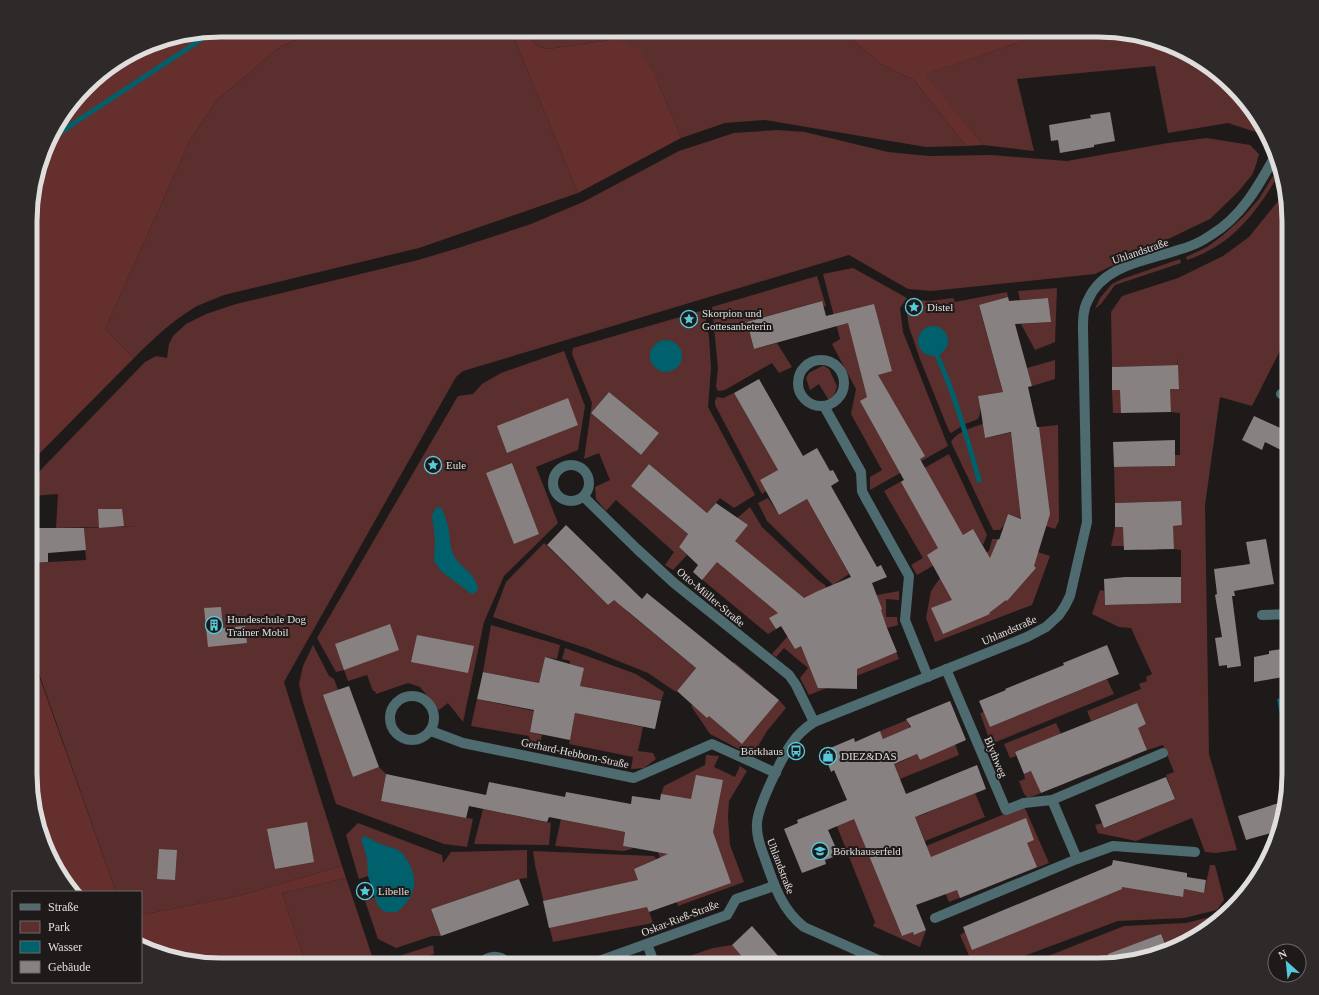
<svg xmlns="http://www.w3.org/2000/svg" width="1319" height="995" viewBox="0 0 1319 995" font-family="'Times New Roman',serif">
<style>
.green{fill:#5a2f2d;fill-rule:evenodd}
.forest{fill:#642f2d}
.water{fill:#00606c}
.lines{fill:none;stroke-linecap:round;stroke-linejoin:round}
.stream{stroke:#00606c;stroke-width:5}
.building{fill:#878181}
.minor{stroke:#4e6b70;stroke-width:10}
.labels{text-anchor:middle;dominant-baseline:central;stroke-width:4;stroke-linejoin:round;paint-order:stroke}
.street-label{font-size:11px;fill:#e0dddd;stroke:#1f1a1a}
.poi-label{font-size:11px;fill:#e0dddd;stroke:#1f1a1a;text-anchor:start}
.rim{fill:none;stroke:#e0dddd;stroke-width:5}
</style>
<rect width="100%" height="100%" fill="#1f1a1a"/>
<g class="green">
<path d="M318,30H511L578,193L419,248L224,295C215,299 206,302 197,306C173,320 154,338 134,358L105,329L190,140L218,99L280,47Z"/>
<path d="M528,30H841L881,64L914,80L966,146L926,147L765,120L725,123L681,138L656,78L617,39L548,49C534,46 533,43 528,30Z"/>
<polygon points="1055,30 1136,36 1171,44 1224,77 1268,136 1228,123 1168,133 1155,66 1017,79 1034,151 983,145 924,74"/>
<polygon points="778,130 805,132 888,152 929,156 991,155 1067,161 1168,143 1207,138 1250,145 1259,154 1256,165 1252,175 1238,192 1210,219 1095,274 931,291 908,289 849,255 463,371 456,377 284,682 342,866 238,896 141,915 141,892 116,892 31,651 31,563 86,560 84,528 136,526 56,528 58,494 31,496 31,480 145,362 156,356 167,358 169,344 173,336 186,324 206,314 236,304 418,260 455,249 531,224 583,202 679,151 734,133"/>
<path d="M1277,169L1278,176C1255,214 1232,245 1187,260L1186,257L1207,247L1222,236L1243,217L1259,199Z"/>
<polygon points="1283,195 1289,221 1289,333 1252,406 1220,397 1205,505 1209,754 1237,850 1216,853 1205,852 1192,818 1136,841 1098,833 1095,825 1102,823 1105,828 1175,799 1166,775 1174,772 1163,745 1147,750 1142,738 1127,745 1132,757 1117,763 1112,751 1097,757 1101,769 1087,775 1082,763 1066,770 1071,781 1056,787 1051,776 1036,781 1041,793 1028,798 1024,794 1019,781 1025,779 1024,774 1146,724 1137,703 1091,721 1087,711 1141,689 1139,684 1147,681 1146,677 1152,674 1131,628 1119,627 1092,614 1100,590 1104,591 1105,605 1181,603 1181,550 1174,549 1173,536 1156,537 1157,550 1141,550 1140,537 1124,538 1124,546 1111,546 1115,527 1182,525 1181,501 1115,503 1114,467 1175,466 1175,455 1180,455 1180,413 1171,412 1170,400 1121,401 1121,413 1113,413 1112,390 1179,388 1177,357 1177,365 1112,367 1111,312 1122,296 1178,278 1223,256 1249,237"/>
<polygon points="1180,259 1181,263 1115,285 1101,304 1095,309 1100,298 1112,284 1122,279"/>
<polygon points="853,268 907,298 900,308 903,332 948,446 870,490 870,477 882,470 851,414 856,389 832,344 840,339 823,274"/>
<polygon points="817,276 826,306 823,307 821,301 747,322 754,349 777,343 792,367 779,373 772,363 725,390 718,391 716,387 718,368 712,307"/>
<polygon points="1057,288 1055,342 1035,350 1021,324 1050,322 1048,298 1020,300 1018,291"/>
<path d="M1007,292L1008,297L979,306L1003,392L978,396C980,404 982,411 978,419L965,424L951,433L949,431L920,359L909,327L907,313L910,306L917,300L930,301L953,298L955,302Z"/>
<path d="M704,310L709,337L711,368L708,407L755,495L734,508L720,498L707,513L649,464L631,486L688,534L679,547L687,555L673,570L665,565L674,552L616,500L606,511L596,499L595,487L610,480L599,453L584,459L592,403L572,354L573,348ZM609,392L659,433L641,455L591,413Z"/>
<polygon points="564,351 585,406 578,450 536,467 558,523 504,576 484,622 463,722 448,703 439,710 420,687 408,683 376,694 375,691 373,691 367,675 348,681 344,670 336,672 317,638 458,396 473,394 482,384 501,373"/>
<polygon points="1055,360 1055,379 1032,386 1027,368"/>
<polygon points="822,366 824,366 829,369 837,386 833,399 828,399 819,384 810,390 806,378 809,373"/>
<polygon points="734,393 778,470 766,491 762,494 715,405 715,401 717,397 723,398"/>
<path d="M983,424L985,438L1039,427L1058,425L1059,521L1055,529L1008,514L1004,525L1000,530H993L951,442C956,432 973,427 983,424Z"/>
<polygon points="949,454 987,535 983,545 979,539 917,575 911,565 923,558 884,491"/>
<polygon points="768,498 779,515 807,499 849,574 833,585 767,521 758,503"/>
<polygon points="750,507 762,527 819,581 825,585 835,605 821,602 768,634 693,572 737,518"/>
<polygon points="992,539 998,539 1050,556 1032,605 935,642 926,618 931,591 940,578 989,551"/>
<polygon points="544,543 608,605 615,598 629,613 696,668 676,692 648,673 586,648 493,617 506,582"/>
<polygon points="899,591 899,600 886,599 886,617 897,617 898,625 887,628 899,659 809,695 800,678 808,668 784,648 776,657 772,654 787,637 829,613 877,595"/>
<polygon points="491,625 560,645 557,659 545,657 539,683 483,672"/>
<polygon points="313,645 329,676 334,679 338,690 353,777 379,767 386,774 381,801 473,819 467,847 444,844 336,804 303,702 299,684 303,666"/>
<polygon points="565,648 636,674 664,692 661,701 580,686 583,668 570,664 570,661 562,659"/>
<polygon points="734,662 779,700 786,708 767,731 752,756 710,734 691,706 693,704 695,707"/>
<polygon points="1107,679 1114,694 991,744 980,713 984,712 990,727"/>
<polygon points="477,699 534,711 530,732 542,735 539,751 527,748 529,736 471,726"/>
<polygon points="575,713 643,727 638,751 653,753 656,759 644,768 631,769 633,757 569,744"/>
<polygon points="907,720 910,728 887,738 898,763 917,754 920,760 954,741 959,755 900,779 880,731"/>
<polygon points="1056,723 1061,734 1015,752 1016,756 1010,758 1004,744"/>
<polygon points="706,755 719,756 714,767 735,777 740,766 747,771 729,801 728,817 730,845 744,882 678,906 657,850 661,794 664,786 705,765"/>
<polygon points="975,793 985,817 925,841 910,805 914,804 919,816"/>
<polygon points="1024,806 1049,863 949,902 926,846"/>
<polygon points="850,808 902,936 913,932 914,935 926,930 920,947 873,926 875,922 832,814"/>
<polygon points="483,809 551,823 549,845 474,844"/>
<polygon points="561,819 625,832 623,846 634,848 624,851 555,846"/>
<polygon points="358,823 442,855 443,863 451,852 527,850 527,878 519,879 431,909 441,936 432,936 396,948 378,939 365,901 375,897 368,876 359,879 346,835"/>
<polygon points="533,851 654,856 656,859 635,869 653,923 553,942 535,865"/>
<polygon points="1210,865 1215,865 1224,900 1217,910 1184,918 1118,921 1000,965 973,965 960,935 965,932 972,949 1115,885 1182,897 1184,889 1204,893"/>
<polygon points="346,878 375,965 306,965 282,893"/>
<polygon points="1218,915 1219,917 1204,929 1172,941 1173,944 1166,947 1161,934 1092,961 1091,959 1076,965 1046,965 1043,958 1124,926 1186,923"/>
<polygon points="433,945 434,954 408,963 408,965 382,965 381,962"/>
<polygon points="732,945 749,965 663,965 713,948"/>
</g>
<g class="forest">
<polygon points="221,30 318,30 280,47 218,99 190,140 105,329 134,358 31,462 32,196 56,126 95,77 160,40"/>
<path d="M511,30H528C533,43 534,46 548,49L617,39L639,49L656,78L681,138L578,193Z"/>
<polygon points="841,30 1055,30 925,74 983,145 966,146 914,80 881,64"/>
<polygon points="1066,30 1110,30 1136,36"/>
<polygon points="31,672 38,673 116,892 76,892 50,859 30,787"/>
<polygon points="342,866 346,878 282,893 306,965 209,965 148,951 141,946 141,915 238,896"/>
</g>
<g class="water">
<circle cx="933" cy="341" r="15"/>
<circle cx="666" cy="356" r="16"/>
<path d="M436,507L441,508C447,518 449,529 450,541C451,546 451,551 454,556C462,570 475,571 478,590L473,594L470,593L441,571L434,561L435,539L432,516Z"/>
<polygon points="1287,697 1289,718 1281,720 1277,699"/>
<path d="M364,836C370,838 375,842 381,844C387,847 396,848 401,852C404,854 405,857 407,860C420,880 415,898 397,912H385L381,909L377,904L368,876L367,858L361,839Z"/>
</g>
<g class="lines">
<g class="stream">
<polyline points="51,140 71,125 205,37 229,30"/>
<path d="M937,355C955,395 967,438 979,480"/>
</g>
</g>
<g class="building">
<polygon points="1110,112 1115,141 1094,145 1094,147 1060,153 1058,140 1051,141 1049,125 1091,118 1090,115"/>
<polygon points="1008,297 1009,301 1048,298 1051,322 1015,324 1032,386 1028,387 1037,427 1039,427 1050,514 1034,566 1036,568 1007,601 1006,600 989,613 990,614 943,634 931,608 952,600 927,555 938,548 901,482 904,480 860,401 867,397 848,323 754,349 747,322 822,301 826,316 874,304 892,371 878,375 925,456 920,459 963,535 973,529 990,558 998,539 999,540 1008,514 1021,519 1011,432 985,438 981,412 978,396 1003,392 979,305"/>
<polygon points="1178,365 1179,389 1170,389 1171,412 1121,413 1120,390 1112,390 1112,367"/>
<polygon points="759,379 803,456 817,448 830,471 833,470 839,481 831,486 877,567 881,565 887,577 872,583 882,609 881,610 887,628 897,652 857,669 857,689 818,688 801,646 795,649 781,626 776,629 769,618 778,613 717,562 702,580 693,572 698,565 679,547 688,534 631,486 649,464 707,513 716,503 748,525 735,541 804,598 818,591 851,577 807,499 779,515 760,480 778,470 734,393"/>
<polygon points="609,392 659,433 641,455 591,413"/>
<polygon points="568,398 578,425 507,453 497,426"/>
<polygon points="1254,416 1289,432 1289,454 1265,442 1262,450 1242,440"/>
<polygon points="1175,440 1175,466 1114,467 1113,442"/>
<polygon points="512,463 539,534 514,544 486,473"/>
<polygon points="1181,501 1182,525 1173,526 1174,549 1124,550 1123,527 1115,527 1115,503"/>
<polygon points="98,509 122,509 124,526 99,528"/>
<polygon points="566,525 642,599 647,593 779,700 742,744 709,716 707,718 677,691 696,668 614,600 608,605 547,545"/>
<polygon points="38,528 84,528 86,550 48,553 48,562 31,563 31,536 39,536"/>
<polygon points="1266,539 1274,584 1234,591 1235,596 1232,596 1241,666 1227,668 1227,665 1219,666 1215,638 1222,637 1215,595 1217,594 1214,569 1250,564 1246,542"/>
<polygon points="1125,577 1181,577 1181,603 1105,605 1104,579"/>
<polygon points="221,607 223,628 245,626 247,643 208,647 204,608"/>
<polygon points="390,624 399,650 344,670 335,644"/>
<polygon points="417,635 474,646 468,673 411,662"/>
<polygon points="1107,645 1119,674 990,727 979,701 1006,690 1005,689 1064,665 1063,663"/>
<polygon points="1289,648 1289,676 1254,682 1254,657 1269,654 1269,651"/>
<polygon points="545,657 584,668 580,686 661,701 655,729 575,713 570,740 530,732 534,710 477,699 483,672 539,683"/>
<polygon points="349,686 379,767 353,777 323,695"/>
<polygon points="950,701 966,740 920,760 917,754 894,764 906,794 977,765 986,789 915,817 931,857 1026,818 1034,840 1027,843 1037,867 960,898 957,890 916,905 926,930 914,935 913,932 902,936 854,819 828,830 839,855 825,860 826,864 802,873 784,829 798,823 797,820 847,800 834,770 831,772 823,751 854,738 855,742 880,731 883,739 911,727 906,719"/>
<polygon points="1137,703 1146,724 1138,728 1147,750 1041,793 1031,771 1024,774 1015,752"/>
<polygon points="386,774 486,795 489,782 565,797 566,792 631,804 632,796 660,800 661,794 691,799 696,775 723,780 713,832 731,883 649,912 647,907 549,928 543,901 638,880 634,869 668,854 623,846 625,832 549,817 547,822 469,806 466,818 381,801"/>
<polygon points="1166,777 1175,799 1104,828 1095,805"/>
<polygon points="1285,801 1278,831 1246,840 1238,816"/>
<polygon points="307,822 314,862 275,869 267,829"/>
<polygon points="159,849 177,850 175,880 157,879"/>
<polygon points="1113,860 1187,873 1187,877 1206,880 1204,893 1184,889 1183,897 1122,887 1122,889 1098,899 972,950 963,927 1112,865"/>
<polygon points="519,879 529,905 441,936 431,909"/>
<polygon points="752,926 786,965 749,965 732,945"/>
<polygon points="1161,934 1167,949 1111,962 1108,954"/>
</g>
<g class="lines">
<g class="minor">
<circle cx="821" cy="383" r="23"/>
<polyline points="1281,394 1289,396"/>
<polyline points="824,406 861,472 862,491 865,497 909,576 905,620 928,677"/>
<circle cx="571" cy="483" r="18"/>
<polyline points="584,497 637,549 674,583 789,675 796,685 814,722"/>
<polyline points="1262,615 1289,614"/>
<polyline points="946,669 1006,810 1024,803 1052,800 1077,859 1113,846 1195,852"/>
<circle cx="412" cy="718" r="22"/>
<polyline points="431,731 463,743 634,778 712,744 776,773"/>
<polyline points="1052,800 1163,753"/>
<polyline points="935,918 1077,859"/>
<polyline points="647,944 655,965"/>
<path d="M480,965C488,954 501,954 510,965"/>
<polyline points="548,965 553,963 558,965"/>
<polyline points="588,965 727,915 736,899 774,886"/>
<path d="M890,965L804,927C782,910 774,885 765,859C761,848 756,836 757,824C757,808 782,757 792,743C798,734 805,728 814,722L1027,637L1046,627L1059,615L1065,606L1070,596L1087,522L1083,329C1083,319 1083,309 1088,300C1103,265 1146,261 1178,250C1190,247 1201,242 1211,235C1241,217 1258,187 1274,158"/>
</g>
</g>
<defs>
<g id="sight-ring" transform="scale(0.9)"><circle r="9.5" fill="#1f1a1a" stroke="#54cadc" stroke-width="1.5"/><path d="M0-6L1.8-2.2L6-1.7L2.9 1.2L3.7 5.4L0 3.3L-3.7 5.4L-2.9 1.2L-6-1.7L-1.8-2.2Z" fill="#54cadc"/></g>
<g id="building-ring" transform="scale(0.9)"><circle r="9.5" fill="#1f1a1a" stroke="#54cadc" stroke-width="1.5"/><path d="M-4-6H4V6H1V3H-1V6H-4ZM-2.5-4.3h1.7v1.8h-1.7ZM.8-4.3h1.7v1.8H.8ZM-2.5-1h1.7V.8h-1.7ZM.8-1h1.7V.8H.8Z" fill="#54cadc"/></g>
<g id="bus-ring" transform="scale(0.9)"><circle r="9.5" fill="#1f1a1a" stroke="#54cadc" stroke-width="1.5"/><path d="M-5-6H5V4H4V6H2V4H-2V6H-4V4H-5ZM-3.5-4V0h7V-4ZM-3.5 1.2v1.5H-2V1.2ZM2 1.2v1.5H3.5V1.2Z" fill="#54cadc"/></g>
<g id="shop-ring" transform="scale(0.9)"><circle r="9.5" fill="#1f1a1a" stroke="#54cadc" stroke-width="1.5"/><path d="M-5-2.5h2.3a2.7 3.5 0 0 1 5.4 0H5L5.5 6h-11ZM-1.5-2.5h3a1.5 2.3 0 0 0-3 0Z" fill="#54cadc"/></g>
<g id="school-ring" transform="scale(0.9)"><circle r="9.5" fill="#1f1a1a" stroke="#54cadc" stroke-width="1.5"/><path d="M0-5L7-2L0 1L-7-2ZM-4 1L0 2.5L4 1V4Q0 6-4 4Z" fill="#54cadc"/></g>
</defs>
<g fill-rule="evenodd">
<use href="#sight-ring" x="914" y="307"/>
<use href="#sight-ring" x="689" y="319"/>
<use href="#sight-ring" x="433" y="465"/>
<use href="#building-ring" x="214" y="625"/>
<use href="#bus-ring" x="796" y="751"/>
<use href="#shop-ring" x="828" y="756"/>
<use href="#school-ring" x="820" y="851"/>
<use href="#sight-ring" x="365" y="891"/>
</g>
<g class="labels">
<g class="street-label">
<text transform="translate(1140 251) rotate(-19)">Uhlandstraße</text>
<text transform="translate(711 597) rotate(40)">Otto-Müller-Straße</text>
<text transform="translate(1009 630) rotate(-24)">Uhlandstraße</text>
<text transform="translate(575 753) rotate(12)">Gerhard-Hebborn-Straße</text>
<text transform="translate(996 757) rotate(67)">Blythweg</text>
<text transform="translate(781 866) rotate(69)">Uhlandstraße</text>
<text transform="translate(680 918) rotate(-21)">Oskar-Rieß-Straße</text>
</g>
<g class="poi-label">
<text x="927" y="307">Distel</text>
<text x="702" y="313">Skorpion und<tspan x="702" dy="13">Gottesanbeterin</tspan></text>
<text x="446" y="465">Eule</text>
<text x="227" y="619">Hundeschule Dog<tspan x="227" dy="13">Trainer Mobil</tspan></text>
<text x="783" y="751" text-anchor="end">Börkhaus</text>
<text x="841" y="756">DIEZ&amp;DAS</text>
<text x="833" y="851">Börkhauserfeld</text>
<text x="378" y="891">Libelle</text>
</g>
</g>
<path d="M0 0H1319V995H0ZM221 37H1098A184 184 0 0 1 1282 221V774A184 184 0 0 1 1098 958H221A184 184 0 0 1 37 774V221A184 184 0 0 1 221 37Z" fill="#2e2a2a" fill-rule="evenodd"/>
<path class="rim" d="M221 37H1098A184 184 0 0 1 1282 221V774A184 184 0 0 1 1098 958H221A184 184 0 0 1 37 774V221A184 184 0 0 1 221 37Z"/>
<rect x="12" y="891" width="130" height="92" fill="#1f1a1a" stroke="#6c6868"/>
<rect x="20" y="904" width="20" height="6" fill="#4e6b70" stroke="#6c6868"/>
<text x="48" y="911" font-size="12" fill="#e0dddd">Straße</text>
<rect x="20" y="921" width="20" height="12" fill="#5a2f2d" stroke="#6c6868"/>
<text x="48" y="931" font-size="12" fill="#e0dddd">Park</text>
<rect x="20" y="941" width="20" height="12" fill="#00606c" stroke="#6c6868"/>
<text x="48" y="951" font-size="12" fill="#e0dddd">Wasser</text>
<rect x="20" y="961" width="20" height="12" fill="#878181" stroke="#6c6868"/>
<text x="48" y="971" font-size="12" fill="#e0dddd">Gebäude</text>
<g transform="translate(1287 963) rotate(333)"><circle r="19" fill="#1f1a1a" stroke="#6c6868"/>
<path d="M0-3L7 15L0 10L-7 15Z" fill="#54cadc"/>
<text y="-6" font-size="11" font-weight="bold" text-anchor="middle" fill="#e0dddd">N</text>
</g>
</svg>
